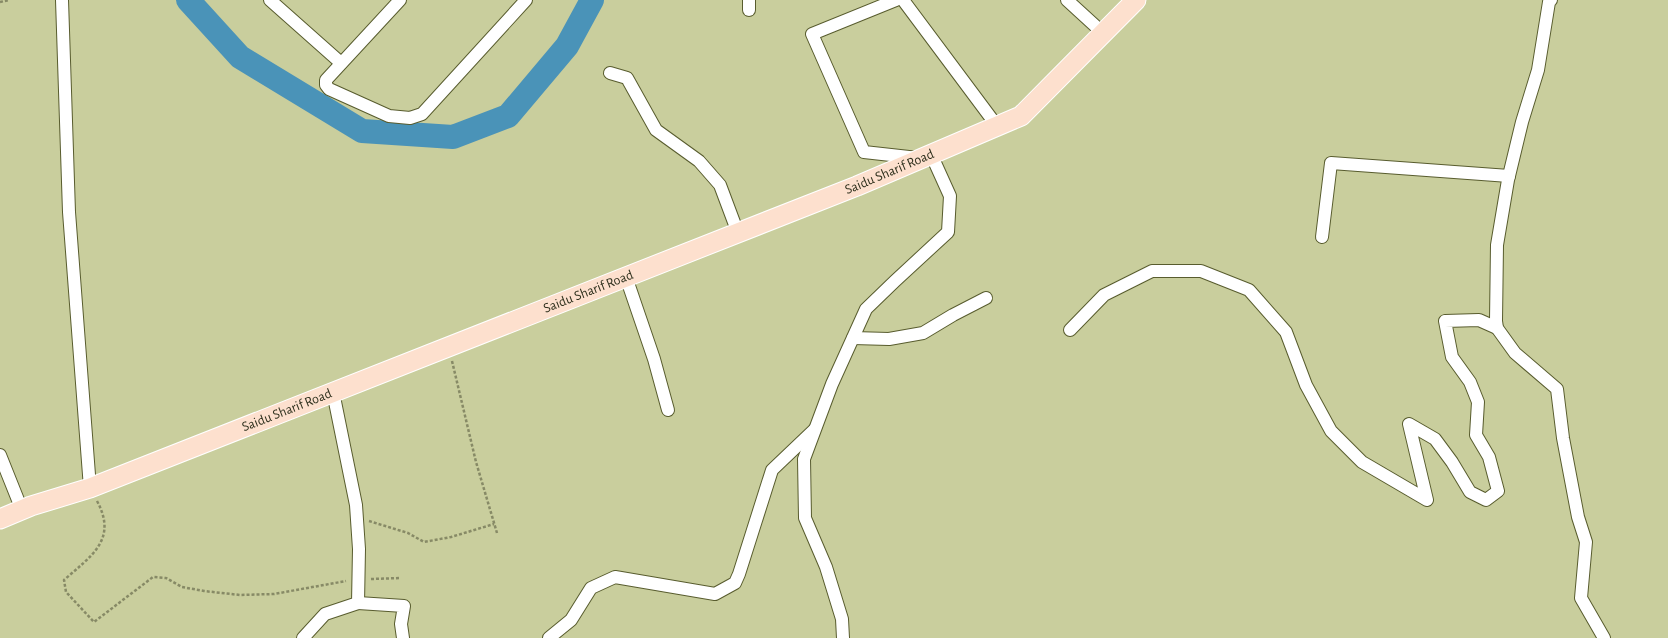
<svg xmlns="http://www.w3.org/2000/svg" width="1668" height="638" viewBox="0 0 1668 638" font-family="'Alegreya Sans',sans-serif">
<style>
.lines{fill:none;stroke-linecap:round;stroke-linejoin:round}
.river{stroke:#4a93b8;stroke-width:24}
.minor-casing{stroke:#585c2e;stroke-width:14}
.primary-casing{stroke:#fff;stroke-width:21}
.path{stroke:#878a66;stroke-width:2.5;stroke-dasharray:3 2;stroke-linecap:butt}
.minor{stroke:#fff;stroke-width:12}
.primary{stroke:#fde0ce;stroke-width:19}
.labels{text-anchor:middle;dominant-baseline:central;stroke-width:3.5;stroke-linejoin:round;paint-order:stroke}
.street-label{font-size:14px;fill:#30311e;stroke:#d6dba9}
</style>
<rect width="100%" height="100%" fill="#c9ce9d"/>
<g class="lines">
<polyline class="river" points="188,0 240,57 362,131 453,137 508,116 567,46 592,0"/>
<g class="minor-casing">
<g id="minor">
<polyline points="62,0 69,212 90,488"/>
<polyline points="270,0 341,63"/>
<polyline points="400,0 326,80 326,85 329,89 389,116 410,118 422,114 526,0"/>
<polyline points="749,0 749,10"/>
<polyline points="896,0 812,34 864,152 918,158"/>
<polyline points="903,0 997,126"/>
<polyline points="1067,0 1103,33"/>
<polyline points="1551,0 1549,2 1538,70 1522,122 1508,180 1497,245 1496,321 1497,328 1515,353 1557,389 1563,438 1578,517 1586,542 1581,598 1604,638"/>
<polyline points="610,73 627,78 656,130 699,161 720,185 738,233"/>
<polyline points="1322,237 1331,163 1509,176"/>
<polyline points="626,277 654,359 668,410"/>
<polyline points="1070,330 1104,295 1152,271 1201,271 1249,290 1286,332 1306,385 1331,431 1362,462 1427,500 1409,424 1435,439 1452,462 1470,492 1486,500 1498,491 1489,457 1476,435 1478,402 1470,382 1452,357 1445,321 1479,320 1497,328"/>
<polyline points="853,338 889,339 923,333 953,315 986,298"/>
<polyline points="0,455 22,510"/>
<polyline points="358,603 404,606 401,624 403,638"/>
<polyline points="303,638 325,614 358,603 359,549 356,505 333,392"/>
<polyline points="549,638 571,620 591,588 615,577 715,594 735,583 739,574 772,470 814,430"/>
<polyline points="843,638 842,619 826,567 805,518 804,459 832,384 866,309 895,281 948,232 950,196 931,154"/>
</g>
</g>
<g class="primary-casing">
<g id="primary">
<path id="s1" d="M0,519L31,506L90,488L857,186L1021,116L1136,0"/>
</g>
</g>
<g class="path">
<polyline points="0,2 9,0"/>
<polyline points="452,361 476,462 497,533"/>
<path d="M97,501C118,540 91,556 64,580L66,592L94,622L153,577L166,578L182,587L204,591L240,595L274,594L346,581"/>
<polyline points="369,521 408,533 424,542 451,537 494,524"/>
<polyline points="371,579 400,578"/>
</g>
<use href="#minor" class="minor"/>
<use href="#primary" class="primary"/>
</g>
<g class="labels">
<g class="street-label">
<text stroke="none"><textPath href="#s1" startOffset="955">Saidu Sharif Road</textPath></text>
<text stroke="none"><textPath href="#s1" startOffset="631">Saidu Sharif Road</textPath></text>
<text stroke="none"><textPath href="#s1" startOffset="307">Saidu Sharif Road</textPath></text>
</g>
</g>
</svg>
